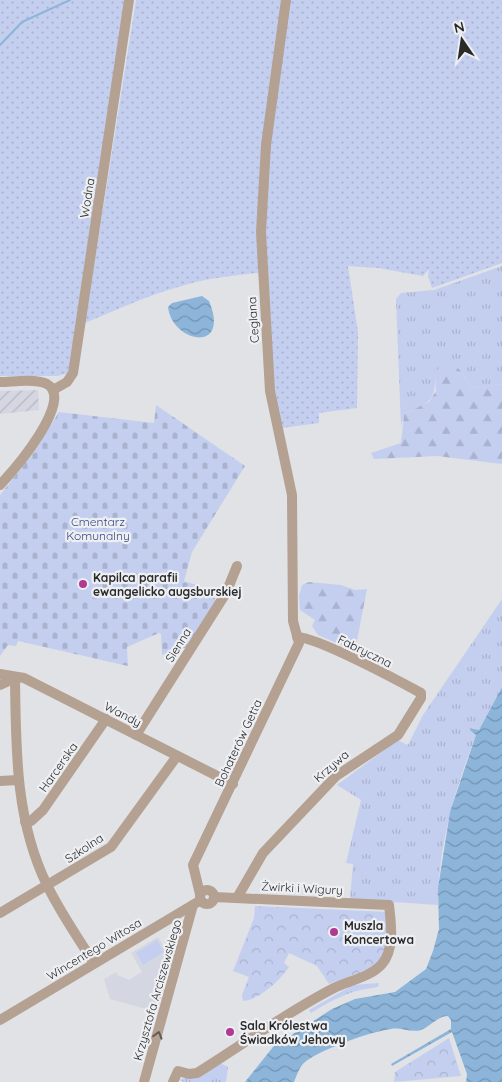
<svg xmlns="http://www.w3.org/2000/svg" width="502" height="1082" viewBox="0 0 502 1082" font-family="Quicksand,sans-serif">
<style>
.built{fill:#d4d7e1}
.industrial{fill:url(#industrial-furrows)}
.grass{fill:url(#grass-tufts)}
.forest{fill:url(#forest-firs)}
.cemetery{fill:url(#cemetery-stones)}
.park{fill:url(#park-crowns)}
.garden{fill:url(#garden-dots)}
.pitch{fill:#c4cff0}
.water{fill:url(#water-waves)}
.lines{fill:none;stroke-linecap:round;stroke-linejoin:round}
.stream{stroke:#8db5da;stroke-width:2}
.minor{stroke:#b4a192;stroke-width:10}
.oneway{stroke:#615a54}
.poi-dot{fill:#b03a91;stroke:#eeeff2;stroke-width:2}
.labels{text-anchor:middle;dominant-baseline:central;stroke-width:4.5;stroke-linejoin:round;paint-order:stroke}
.street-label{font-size:12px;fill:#2a2a2b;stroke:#eeeff2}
.park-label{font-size:12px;fill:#3a4b85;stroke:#eeeff2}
.poi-label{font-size:12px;font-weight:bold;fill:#2a2a2b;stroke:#eeeff2;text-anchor:start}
</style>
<defs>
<pattern id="industrial-furrows" width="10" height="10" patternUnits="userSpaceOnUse" patternTransform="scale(1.25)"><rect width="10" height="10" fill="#d4d7e1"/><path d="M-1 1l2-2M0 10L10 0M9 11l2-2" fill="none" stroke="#b6b9c1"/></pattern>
<pattern id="grass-tufts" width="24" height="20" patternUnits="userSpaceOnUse" patternTransform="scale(1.25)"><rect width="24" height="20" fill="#c4cff0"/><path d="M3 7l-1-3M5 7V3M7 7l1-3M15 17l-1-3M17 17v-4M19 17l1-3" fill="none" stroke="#a9b2ce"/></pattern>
<pattern id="forest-firs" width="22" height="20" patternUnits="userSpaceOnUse" patternTransform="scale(1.25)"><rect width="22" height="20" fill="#c4cff0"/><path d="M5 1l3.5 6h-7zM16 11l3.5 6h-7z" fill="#a9b2ce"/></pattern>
<pattern id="cemetery-stones" width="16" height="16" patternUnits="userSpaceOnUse" patternTransform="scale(1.25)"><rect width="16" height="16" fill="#c4cff0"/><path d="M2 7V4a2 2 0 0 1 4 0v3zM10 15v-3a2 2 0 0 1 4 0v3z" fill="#a9b2ce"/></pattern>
<pattern id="park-crowns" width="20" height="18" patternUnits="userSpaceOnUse" patternTransform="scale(1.25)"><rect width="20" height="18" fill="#c4cff0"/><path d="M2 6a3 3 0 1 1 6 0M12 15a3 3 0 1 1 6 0" fill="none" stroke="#a9b2ce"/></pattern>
<pattern id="garden-dots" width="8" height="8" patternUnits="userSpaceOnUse" patternTransform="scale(1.25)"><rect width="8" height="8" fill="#c4cff0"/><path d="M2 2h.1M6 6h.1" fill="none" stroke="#a9b2ce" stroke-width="1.8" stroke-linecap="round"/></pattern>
<pattern id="water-waves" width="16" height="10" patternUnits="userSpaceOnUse" patternTransform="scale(1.25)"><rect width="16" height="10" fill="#8db5da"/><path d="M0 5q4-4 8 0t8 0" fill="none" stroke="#7393b1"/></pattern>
</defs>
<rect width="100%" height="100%" fill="#e0e2e5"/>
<polygon class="built" points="158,937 165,948 176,951 157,1012 110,999 104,979 116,972 118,975 129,980 142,972 131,953"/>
<polygon class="industrial" points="38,390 39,410 0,414 0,391"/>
<g class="grass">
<path d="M502,266V384L472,388L461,371L435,376C436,404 426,403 404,414L401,426L396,299L401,293L434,290Z"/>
<path d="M502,599V687L479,730L471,728L476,735C455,789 438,847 438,905L350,899L353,864L346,863L361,800L337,785L398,740L408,745L423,715Z"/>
<path d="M379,983L378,987C351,990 333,999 311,1013L309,1010L353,985Z"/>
<polygon points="220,1063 228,1067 226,1082 184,1082 179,1080"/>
</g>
<g class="forest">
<polygon points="449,361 461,371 472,388 502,384 502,464 437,456 374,459 371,453 401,443 404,414 429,402 436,391 435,376 440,365"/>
<polygon points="309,582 341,585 355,590 367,589 355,651 318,635 312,626 315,620 300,610 299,596 302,585"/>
</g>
<polygon class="cemetery" points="156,405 245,466 192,552 184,581 197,585 194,591 215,598 215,604 188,647 162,655 161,634 159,633 127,647 128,666 18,641 16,646 8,645 0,656 0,495 34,452 59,412 154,423"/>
<g class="park">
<path d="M255,906L387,912L389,938L378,965C361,973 346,977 329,984L317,966L289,953L284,963L289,967C280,980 261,999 243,1001L242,995L249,977L233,971L254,918Z"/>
<polygon points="449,1038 461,1076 394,1082 395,1072"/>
</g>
<g class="garden">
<polygon points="0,0 125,0 68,373 58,376 0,376"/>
<path d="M136,0H502V263L432,288L428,276L429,269L423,276L378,268L348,266L358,332L357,408L319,413V423L282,428L275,403L266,279L269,277L257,273C233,276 209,278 185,285C151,294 118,309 85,323Z"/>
</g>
<polygon class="pitch" points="157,940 164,952 143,965 136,953"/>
<g class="water">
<path d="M202,296L209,301C231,354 172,343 168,307L172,303Z"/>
<path d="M502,687V1082H466L467,1074L452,1032L392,1066L391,1064L451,1029V1020L448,1016C437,1016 430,1027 421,1030C411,1033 401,1027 391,1029C370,1032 321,1049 305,1062C299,1067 297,1075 294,1082H245L273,1047L332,1009L355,999L395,992L426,969L433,951L439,929L438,888L450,812L476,735L470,730V728L479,730Z"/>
</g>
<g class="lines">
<polyline class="stream" points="0,45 22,22 70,0"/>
<g class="minor">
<path d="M0,382C13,382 35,378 47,384C75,400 14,470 0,485"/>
<polyline points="53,390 67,382 73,373 129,0"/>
<polyline points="0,674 24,678 233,784"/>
<path d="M0,685L15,678C16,748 15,820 47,885C60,912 78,938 94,963"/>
<polyline points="136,735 226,593 237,566"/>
<polyline points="0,781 18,780"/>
<polyline points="25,822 31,821 43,810 106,719"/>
<circle cx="207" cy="897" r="7"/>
<polyline points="200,894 193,865 299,643 293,621 292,495 270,391 261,232 266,145 286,0"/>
<path d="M237,898L263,853L336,776L398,735L421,698V693C399,681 317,637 297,637"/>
<polyline points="0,913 111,847 177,756"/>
<polyline points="0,1020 201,900"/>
<polyline points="144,1082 193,905"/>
<path d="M173,1082L178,1071L189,1074L197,1073C242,1045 287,1012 334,988C348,981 371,977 382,964C395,949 391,923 389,905L214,897"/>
</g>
</g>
<defs><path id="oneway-chevron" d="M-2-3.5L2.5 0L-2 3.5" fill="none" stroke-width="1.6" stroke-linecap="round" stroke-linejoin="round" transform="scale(1.25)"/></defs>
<use class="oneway" href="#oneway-chevron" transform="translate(158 1035) rotate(-74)"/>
<g class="poi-dot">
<circle cx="83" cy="584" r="5"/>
<circle cx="334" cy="932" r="5"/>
<circle cx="230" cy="1032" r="5"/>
</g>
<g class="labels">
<g class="street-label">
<text transform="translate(87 198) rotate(-81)">Wodna</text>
<text transform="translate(253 320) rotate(-94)">Ceglana</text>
<text transform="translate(178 645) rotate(-58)">Sienna</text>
<text transform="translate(365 651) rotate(26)">Fabryczna</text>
<text transform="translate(123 714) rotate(27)">Wandy</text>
<text transform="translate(238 743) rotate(-65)">Bohaterów Getta</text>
<text transform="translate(331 766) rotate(-41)">Krzywa</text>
<text transform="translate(58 767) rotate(-55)">Harcerska</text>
<text transform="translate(84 848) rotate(-33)">Szkolna</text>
<text transform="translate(302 888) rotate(3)">Żwirki i Wigury</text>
<text transform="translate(94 949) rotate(-31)">Wincentego Witosa</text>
<text transform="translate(157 990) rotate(-74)">Krzysztofa Arciszewskiego</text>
</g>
<g class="park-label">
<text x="98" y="521">Cmentarz<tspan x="98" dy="14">Komunalny</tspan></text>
</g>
<g class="poi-label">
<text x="93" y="577">Kapilca parafii<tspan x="93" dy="14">ewangelicko augsburskiej</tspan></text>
<text x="344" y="925">Muszla<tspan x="344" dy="14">Koncertowa</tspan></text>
<text x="240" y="1025">Sala Królestwa<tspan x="240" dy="14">Świadków Jehowy</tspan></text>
</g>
</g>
<g transform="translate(462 40) rotate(347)" stroke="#eeeff2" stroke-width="4" paint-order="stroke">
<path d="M0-4L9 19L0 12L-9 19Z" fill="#2a2a2b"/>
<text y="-8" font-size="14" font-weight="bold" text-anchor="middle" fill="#2a2a2b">N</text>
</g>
</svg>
